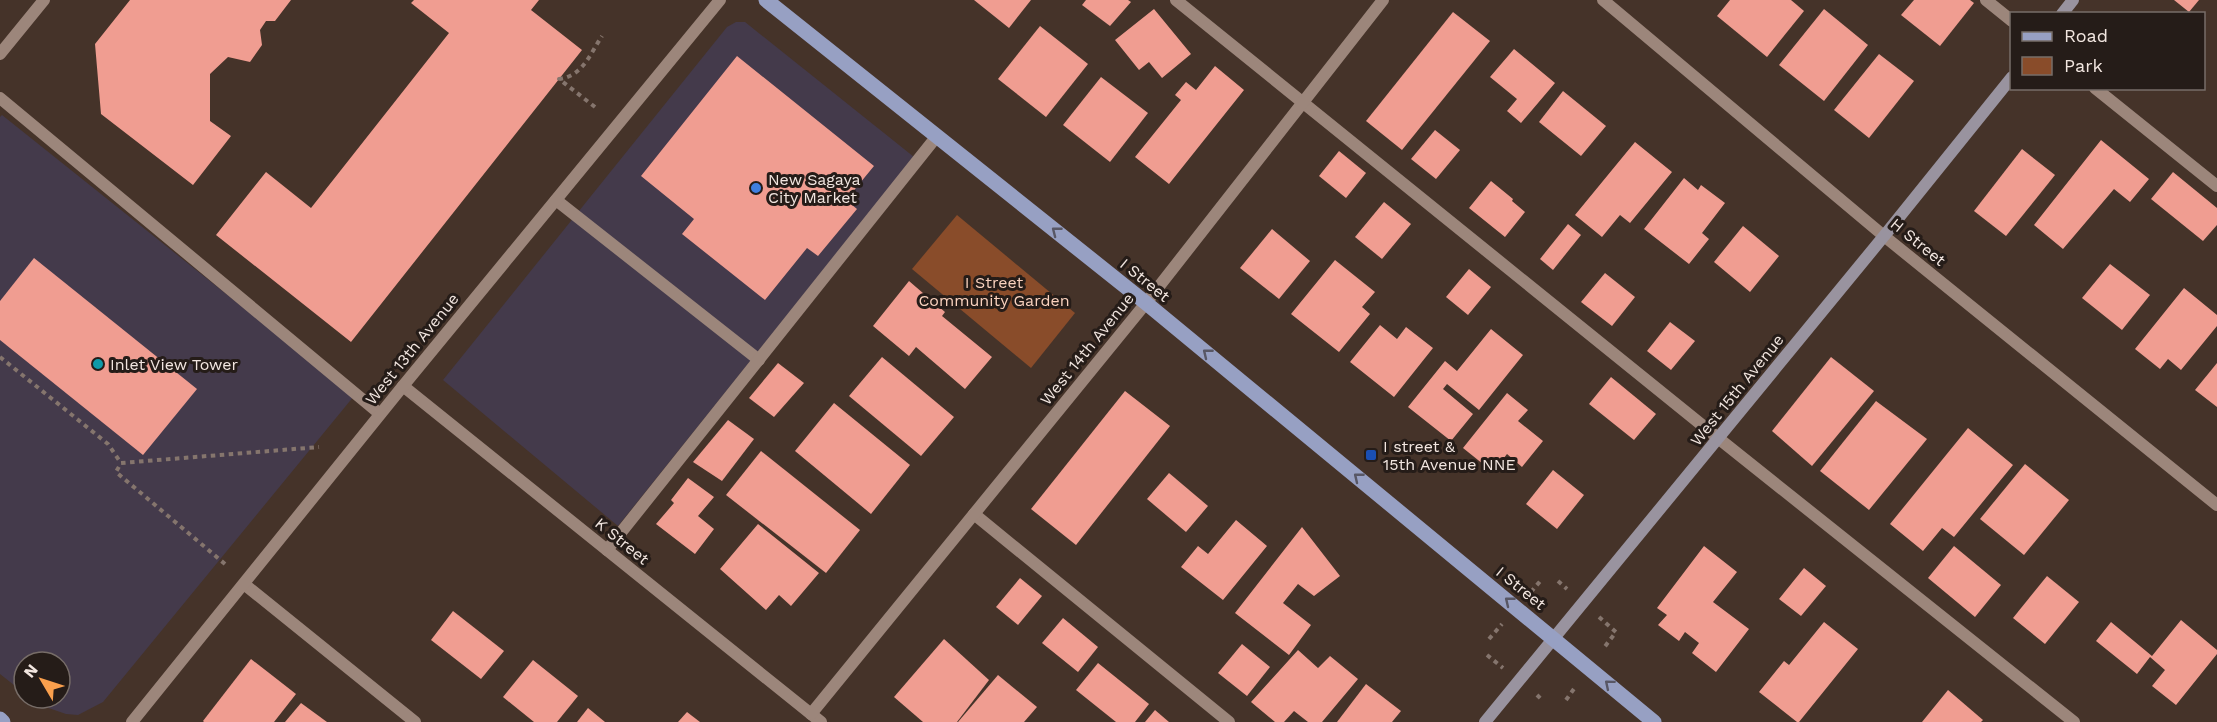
<svg xmlns="http://www.w3.org/2000/svg" width="2217" height="722" viewBox="0 0 2217 722" font-family="'Work Sans',sans-serif">
<style>
.commercial{fill:#443a4b}
.green{fill:#894c2a}
.building{fill:#f09d91}
.lines{fill:none;stroke-linecap:round;stroke-linejoin:round}
.path{stroke:#85756d;stroke-width:4;stroke-dasharray:4.5 4.5;stroke-linecap:butt}
.service{stroke:#9c867b;stroke-width:12}
.minor{stroke:#9c867b;stroke-width:12}
.tertiary{stroke:#9c867b;stroke-width:12}
.secondary{stroke:#99939f;stroke-width:12}
.primary{stroke:#97a0c3;stroke-width:15}
.oneway{stroke:#585765}
.shop-dot{fill:#3f7fe0;stroke:#251c18;stroke-width:2}
.culture-dot{fill:#0f9aa8;stroke:#251c18;stroke-width:2}
.transit-dot{fill:#1a4fb4;stroke:#251c18;stroke-width:2}
.labels{text-anchor:middle;dominant-baseline:central;stroke-width:6;stroke-linejoin:round;paint-order:stroke}
.poi-label{font-size:16px;fill:#f2e6e0;stroke:#251c18;text-anchor:start}
.street-label{font-size:16px;fill:#f2e6e0;stroke:#251c18}
.park-label{font-size:16px;fill:#fad2be;stroke:#251c18}
</style>
<rect width="100%" height="100%" fill="#453329"/>
<g class="commercial">
<polygon points="736,22 745,22 914,157 618,526 443,380 727,27"/>
<polygon points="2,115 354,396 103,702 78,715 66,714 37,704 30,698 60,698 60,662 24,662 24,693 0,674 0,117"/>
</g>
<polygon class="green" points="957,215 1075,313 1031,368 912,269"/>
<g class="building">
<polygon points="130,0 291,0 275,21 266,21 260,30 262,45 250,62 228,57 210,74 210,121 231,136 193,185 101,114 95,44"/>
<polygon points="414,0 539,0 531,10 582,50 351,342 216,235 266,172 311,208 449,33 411,3"/>
<polygon points="974,0 1031,0 1009,28"/>
<polygon points="1086,0 1128,0 1131,2 1110,26 1082,5"/>
<polygon points="1730,0 1791,0 1804,11 1767,57 1717,16"/>
<polygon points="1914,0 1970,0 1974,3 1940,46 1901,15"/>
<polygon points="2174,0 2199,0 2189,12"/>
<polygon points="1154,9 1191,54 1162,78 1149,62 1139,70 1115,40"/>
<polygon points="1824,9 1868,45 1824,101 1779,65"/>
<polygon points="1453,12 1490,41 1402,150 1366,121"/>
<polygon points="1040,26 1088,64 1046,117 998,79"/>
<polygon points="1514,49 1555,83 1521,123 1507,111 1517,99 1490,77"/>
<polygon points="1879,54 1914,81 1869,138 1834,110"/>
<polygon points="737,56 874,166 846,200 857,209 818,256 807,248 765,300 682,234 694,219 641,176"/>
<polygon points="1215,66 1244,90 1169,184 1135,157 1181,100 1175,95 1186,82 1196,90"/>
<polygon points="1101,77 1148,113 1110,162 1063,125"/>
<polygon points="1563,91 1606,126 1581,156 1539,122"/>
<polygon points="1435,130 1460,150 1436,179 1411,159"/>
<polygon points="2101,140 2149,179 2130,202 2114,189 2063,249 2034,225"/>
<polygon points="1635,142 1672,172 1630,223 1620,215 1602,237 1575,215"/>
<polygon points="2022,149 2055,175 2006,236 1974,211"/>
<polygon points="1339,151 1366,173 1346,198 1319,176"/>
<polygon points="2173,172 2217,208 2217,225 2203,241 2151,199"/>
<polygon points="1684,178 1698,190 1701,185 1725,203 1702,233 1709,239 1689,264 1644,229"/>
<polygon points="1491,181 1513,199 1512,201 1525,212 1505,237 1469,208"/>
<polygon points="1384,202 1411,224 1382,259 1355,237"/>
<polygon points="1568,224 1581,235 1553,270 1540,259"/>
<polygon points="1743,226 1779,256 1750,292 1714,262"/>
<polygon points="1272,229 1310,261 1279,299 1240,268"/>
<polygon points="34,258 197,389 143,455 0,340 0,301"/>
<polygon points="1335,260 1375,292 1362,307 1370,314 1339,352 1291,314"/>
<polygon points="2110,264 2150,295 2122,330 2082,298"/>
<polygon points="1469,269 1491,287 1468,315 1446,297"/>
<polygon points="1605,273 1635,297 1612,326 1581,302"/>
<polygon points="909,281 945,312 942,316 992,357 965,389 916,347 909,356 873,326"/>
<polygon points="2184,288 2217,315 2217,326 2181,370 2168,359 2160,369 2135,349"/>
<polygon points="1670,322 1695,341 1671,370 1647,351"/>
<polygon points="1380,325 1397,339 1406,327 1433,348 1394,397 1350,362"/>
<polygon points="1491,329 1523,355 1479,410 1447,384 1443,389 1473,414 1451,441 1408,407 1445,361 1457,371"/>
<polygon points="882,357 954,417 921,456 849,396"/>
<polygon points="1831,357 1874,391 1812,466 1772,431"/>
<polygon points="778,363 804,383 774,417 749,398"/>
<polygon points="2217,363 2217,407 2195,390"/>
<polygon points="1611,377 1656,414 1634,440 1589,404"/>
<polygon points="1125,391 1170,426 1076,545 1031,509"/>
<polygon points="1507,393 1528,410 1518,421 1543,441 1522,467 1507,454 1493,472 1463,448"/>
<polygon points="1876,401 1927,439 1869,510 1820,471"/>
<polygon points="834,403 910,465 871,514 795,451"/>
<polygon points="728,420 754,439 722,481 693,462"/>
<polygon points="1968,428 2013,465 1954,537 1942,528 1923,551 1890,524"/>
<polygon points="761,451 860,530 826,573 726,495"/>
<polygon points="2025,464 2069,500 2024,555 1980,519"/>
<polygon points="1553,470 1584,495 1557,529 1526,504"/>
<polygon points="1169,473 1208,506 1186,532 1147,499"/>
<polygon points="688,478 714,497 698,516 714,529 695,554 656,524 674,503 671,500"/>
<polygon points="1236,520 1267,546 1223,600 1181,567 1198,546 1208,554"/>
<polygon points="758,524 819,573 791,606 779,595 766,610 720,569"/>
<polygon points="1302,527 1340,576 1314,596 1298,584 1283,603 1311,625 1289,655 1235,613"/>
<polygon points="1704,546 1737,572 1713,602 1749,629 1716,672 1692,653 1699,643 1685,632 1679,641 1658,625 1667,615 1657,608"/>
<polygon points="1954,546 2001,585 1975,617 1928,578"/>
<polygon points="1804,568 1826,586 1801,616 1779,599"/>
<polygon points="2047,576 2079,602 2045,644 2013,618"/>
<polygon points="1020,578 1042,596 1018,625 996,607"/>
<polygon points="453,611 504,651 481,679 431,640"/>
<polygon points="1063,618 1098,647 1078,672 1042,643"/>
<polygon points="2181,620 2217,650 2217,654 2176,705 2152,686 2165,670 2150,657 2137,674 2096,641 2111,622 2152,656"/>
<polygon points="1824,622 1858,649 1799,722 1797,722 1759,692 1784,661 1789,665"/>
<polygon points="944,639 989,680 957,722 923,722 894,697"/>
<polygon points="1242,644 1270,667 1247,696 1218,673"/>
<polygon points="1298,650 1318,668 1330,656 1358,679 1322,722 1308,722 1294,711 1284,722 1275,722 1251,702"/>
<polygon points="251,659 296,694 274,722 204,722 203,721"/>
<polygon points="533,660 578,696 557,722 534,722 503,697"/>
<polygon points="1098,663 1149,704 1135,722 1116,722 1076,690"/>
<polygon points="998,675 1037,707 1024,722 958,722"/>
<polygon points="1366,684 1401,711 1392,722 1337,722"/>
<polygon points="1948,690 1983,720 1981,722 1922,722"/>
<polygon points="301,703 327,722 285,722"/>
<polygon points="588,708 605,722 577,722"/>
<polygon points="1155,710 1169,722 1145,722"/>
<polygon points="687,712 700,722 678,722"/>
</g>
<g class="lines">
<g class="path">
<path d="M595,107L559,79C583,76 590,54 602,36"/>
<polyline points="0,357 108,444 121,463"/>
<polyline points="225,564 116,472 121,463 319,447"/>
<polyline points="1558,581 1567,589"/>
<polyline points="1531,592 1542,579"/>
<polyline points="1599,617 1616,632 1603,649"/>
<polyline points="1489,639 1502,624"/>
<polyline points="1487,655 1503,668"/>
<polyline points="1537,695 1543,701"/>
<polyline points="1566,700 1576,686"/>
</g>
<g class="service">
<polyline points="1176,0 1718,438 2074,722"/>
<polyline points="1986,0 2012,21"/>
<polyline points="2095,88 2217,186"/>
<polyline points="0,98 380,414"/>
<polyline points="556,200 759,360"/>
<polyline points="974,514 1229,722"/>
<polyline points="607,550 937,136"/>
<polyline points="244,584 415,722"/>
</g>
<g class="minor">
<polyline points="1603,0 1884,236 2217,505"/>
<polyline points="0,54 44,0"/>
<polyline points="403,386 821,722"/>
<polyline points="811,714 1146,303 1383,0"/>
</g>
<polyline class="tertiary" points="132,722 403,386 720,0"/>
<g class="secondary">
<polyline points="2062,14 2073,0"/>
<polyline points="1485,722 1884,236 2012,77"/>
</g>
<g class="primary">
<polyline points="766,0 1146,303 1654,722"/>
<polyline points="0,719 3,722"/>
</g>
</g>
<defs><path id="oneway-chevron" d="M-2-3.5L2.5 0L-2 3.5" fill="none" stroke-width="1.6" stroke-linecap="round" stroke-linejoin="round" transform="scale(1.5)"/></defs>
<g class="oneway">
<use href="#oneway-chevron" transform="translate(1056 231) rotate(-142)"/>
<use href="#oneway-chevron" transform="translate(1207 353) rotate(-141)"/>
<use href="#oneway-chevron" transform="translate(1358 477) rotate(-141)"/>
<use href="#oneway-chevron" transform="translate(1509 601) rotate(-141)"/>
<use href="#oneway-chevron" transform="translate(1609 684) rotate(-140)"/>
</g>
<circle class="shop-dot" cx="756" cy="188" r="6"/>
<circle class="culture-dot" cx="98" cy="364" r="6"/>
<rect class="transit-dot" x="1365" y="449" width="12" height="12" rx="3"/>
<g class="labels">
<g class="poi-label">
<text x="768" y="179">New Sagaya<tspan x="768" dy="18">City Market</tspan></text>
<text x="110" y="364">Inlet View Tower</text>
<text x="1383" y="446">I street &amp;<tspan x="1383" dy="18">15th Avenue NNE</tspan></text>
</g>
<g class="street-label">
<text transform="translate(1918 242) rotate(39)">H Street</text>
<text transform="translate(1145 280) rotate(39)">I Street</text>
<text transform="translate(412 349) rotate(-51)">West 13th Avenue</text>
<text transform="translate(1087 349) rotate(-51)">West 14th Avenue</text>
<text transform="translate(1737 390) rotate(-51)">West 15th Avenue</text>
<text transform="translate(622 541) rotate(39)">K Street</text>
<text transform="translate(1521 588) rotate(39)">I Street</text>
</g>
<g class="park-label">
<text x="994" y="282">I Street<tspan x="994" dy="18">Community Garden</tspan></text>
</g>
</g>
<rect x="2010" y="12" width="195" height="78" fill="#251c18" stroke="#776d68" stroke-width="1.5"/>
<rect x="2022" y="32" width="30" height="9" fill="#97a0c3" stroke="#776d68" stroke-width="1.5"/>
<text x="2064" y="42" font-size="18" fill="#f2e6e0">Road</text>
<rect x="2022" y="57" width="30" height="18" fill="#894c2a" stroke="#776d68" stroke-width="1.5"/>
<text x="2064" y="72" font-size="18" fill="#f2e6e0">Park</text>
<g transform="translate(42 680) rotate(309)"><circle r="28" fill="#251c18" stroke="#776d68" stroke-width="1.5"/>
<path d="M0-4.5L10 22L0 15L-10 22Z" fill="#f99f4d"/>
<text y="-9" font-size="16" font-weight="bold" text-anchor="middle" fill="#f2e6e0">N</text>
</g>
</svg>
